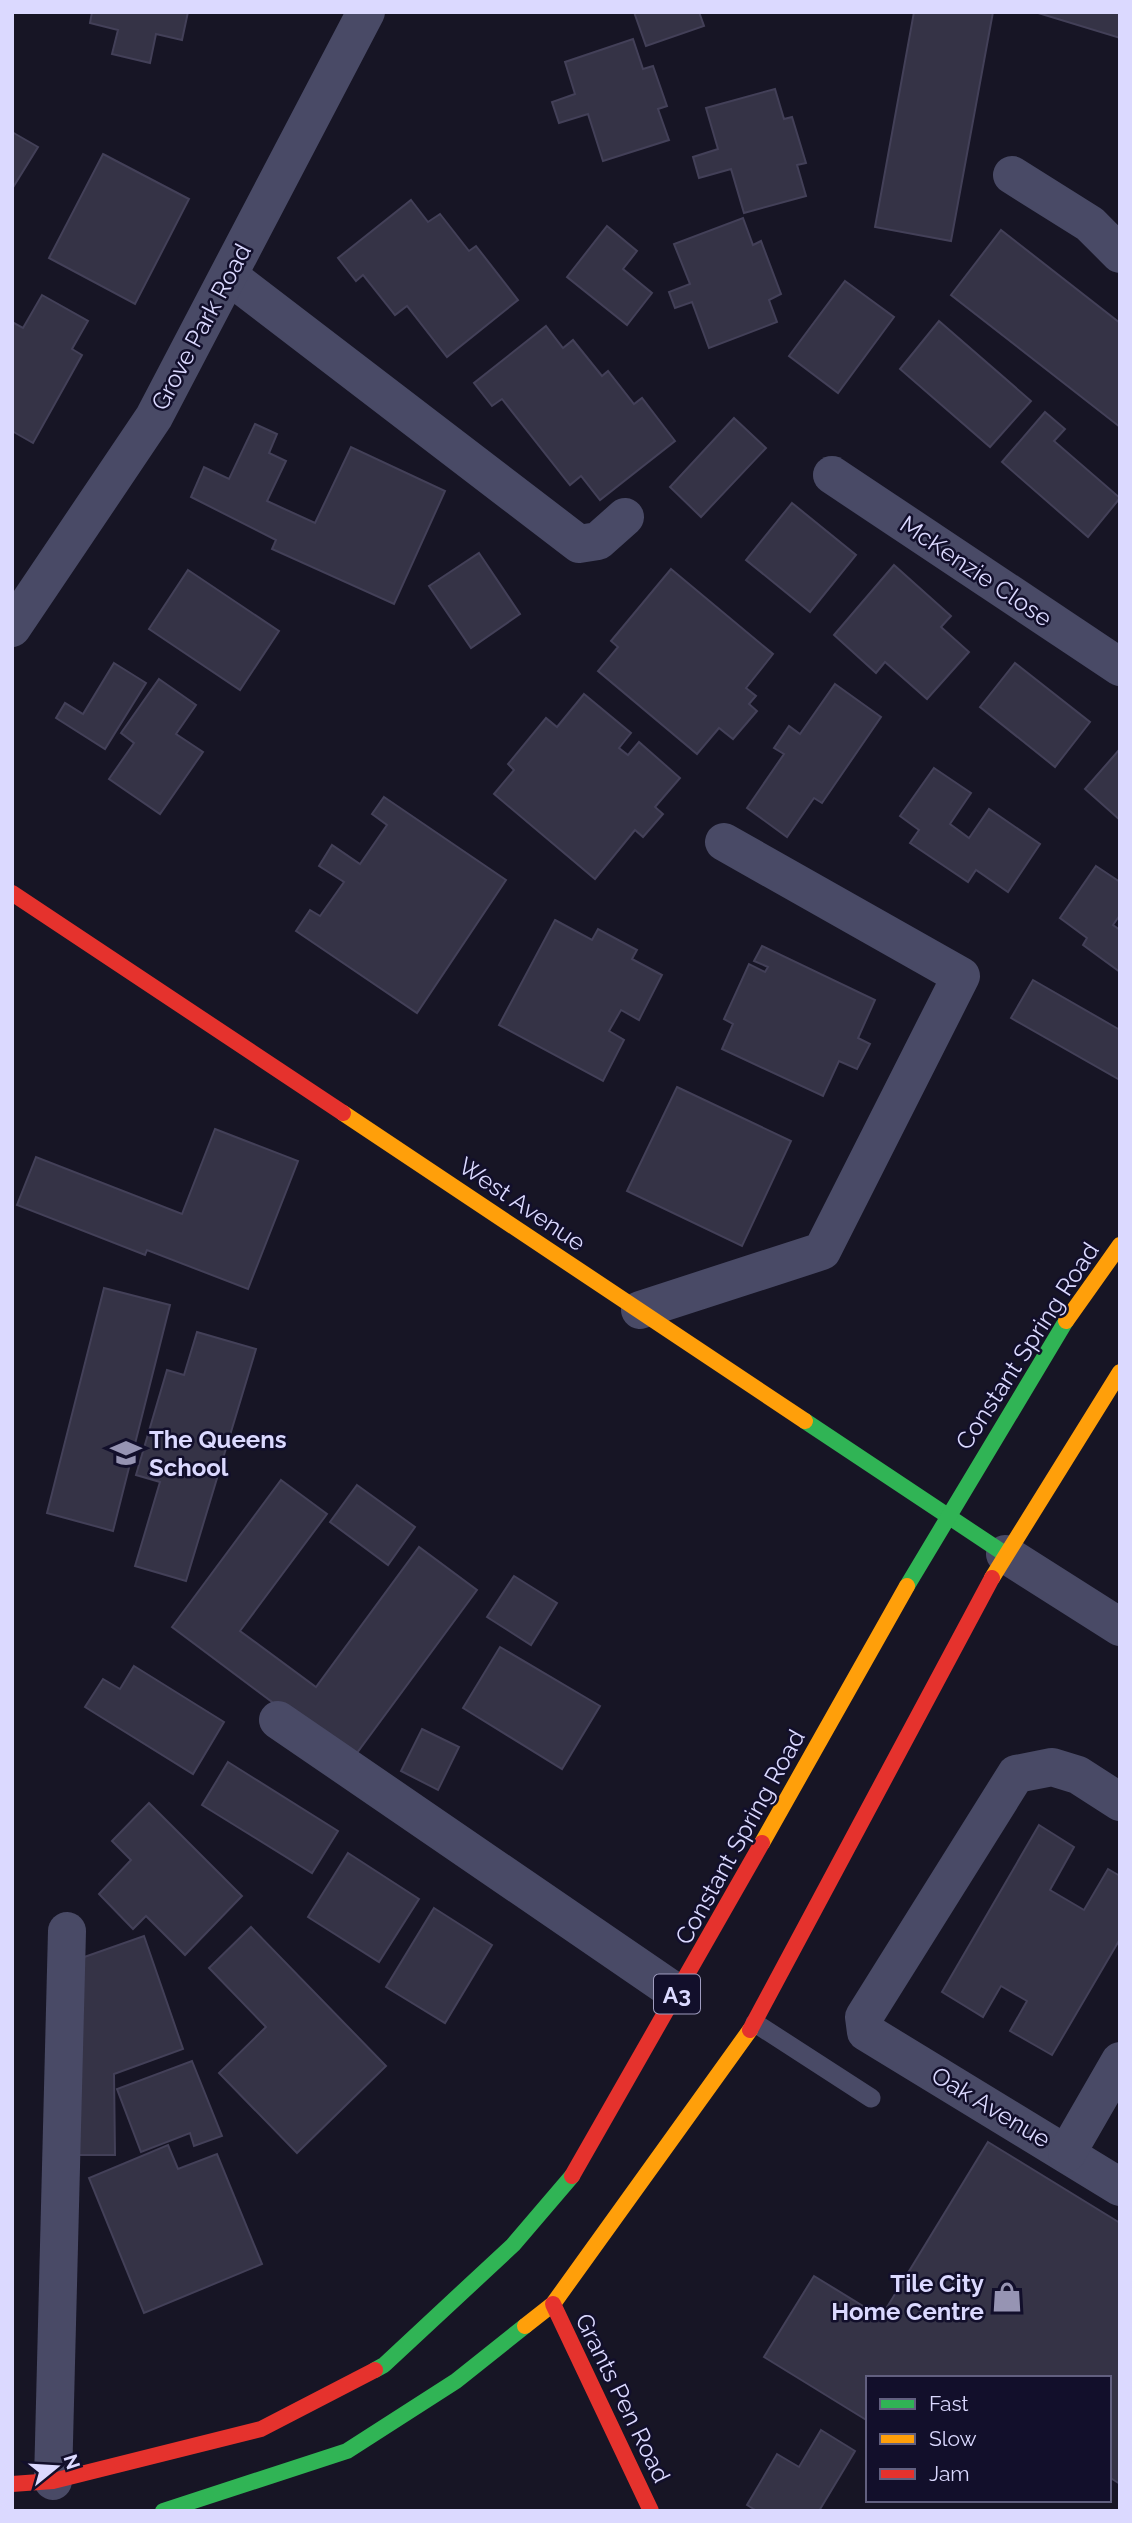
<svg xmlns="http://www.w3.org/2000/svg" width="1132" height="2523" viewBox="0 0 1132 2523" font-family="Raleway,sans-serif">
<style>
.building{fill:#353346;stroke:#434058;stroke-width:2}
.lines{fill:none;stroke-linecap:round;stroke-linejoin:round}
.lane{stroke:#494a66;stroke-width:19}
.street{stroke:#494a66;stroke-width:38}
.fast{stroke:#30b455;stroke-width:16}
.slow{stroke:#ff9f0a;stroke-width:16}
.jam{stroke:#e5322d;stroke-width:16}
.labels{text-anchor:middle;dominant-baseline:central;stroke-width:5;stroke-linejoin:round;paint-order:stroke}
.shield{fill:#120f2b;stroke:#9f9cbf;stroke-width:2}
.shield-label{font-size:23px;font-weight:bold;fill:#dbd9ff}
.street-label{font-size:24px;fill:#dbd9ff;stroke:#120f2b}
.poi-label{font-size:24px;font-weight:bold;fill:#dbd9ff;stroke:#120f2b;text-anchor:start}
</style>
<rect width="100%" height="100%" fill="#171525"/>
<g class="building">
<polygon points="92,12 188,12 182,40 156,34 150,63 112,54 118,30 90,23"/>
<polygon points="634,12 699,12 704,26 646,46"/>
<polygon points="914,12 993,12 951,241 875,227"/>
<polygon points="1035,12 1120,12 1120,38"/>
<polygon points="633,39 643,69 653,66 667,106 658,109 669,140 603,161 588,114 559,123 552,102 575,94 565,62"/>
<polygon points="775,89 784,119 792,117 806,163 797,165 806,196 744,213 731,169 699,178 693,157 718,149 706,108"/>
<polygon points="12,132 38,147 12,189"/>
<polygon points="103,154 189,199 135,304 49,258"/>
<polygon points="411,200 428,222 440,214 469,251 476,246 518,300 447,357 407,306 395,315 363,275 356,281 338,258"/>
<polygon points="743,218 753,245 761,241 781,294 769,300 777,322 709,348 692,302 675,308 669,292 690,284 674,244"/>
<polygon points="607,226 637,251 623,269 652,293 627,325 567,277"/>
<polygon points="1001,230 1120,323 1120,427 951,295"/>
<polygon points="845,281 894,317 838,393 789,356"/>
<polygon points="42,295 88,321 72,349 82,355 33,443 12,431 12,322 23,328"/>
<polygon points="939,321 1031,401 990,447 900,369"/>
<polygon points="546,326 563,348 573,340 602,376 608,371 634,404 642,398 675,441 600,500 581,476 570,485 502,399 492,406 474,383"/>
<polygon points="1045,412 1065,429 1054,441 1120,498 1088,537 1002,462"/>
<polygon points="734,418 766,448 701,517 670,487"/>
<polygon points="255,424 277,434 269,453 286,461 267,501 315,523 351,447 445,491 394,604 272,549 276,540 191,497 204,467 229,479"/>
<polygon points="792,503 856,555 810,612 746,560"/>
<polygon points="479,553 520,614 471,648 429,586"/>
<polygon points="894,565 951,616 941,627 969,652 927,699 885,662 876,673 834,635"/>
<polygon points="671,569 773,654 746,688 756,696 749,704 757,711 733,739 719,728 697,754 598,671 618,647 611,641"/>
<polygon points="188,570 279,631 240,690 149,629"/>
<polygon points="114,663 146,683 105,749 56,718 65,703 83,714"/>
<polygon points="1015,663 1090,722 1055,767 980,707"/>
<polygon points="159,679 196,705 176,734 203,752 160,814 109,779 134,743 121,733"/>
<polygon points="835,684 881,717 822,803 814,798 787,837 747,808 784,754 774,748 789,726 800,734"/>
<polygon points="584,694 631,733 619,748 628,755 639,742 680,778 655,807 663,814 643,837 635,830 595,879 494,794 514,770 508,764 546,718 557,727"/>
<polygon points="1119,750 1120,751 1120,820 1085,789"/>
<polygon points="934,768 971,793 950,824 969,838 989,809 1040,844 1008,892 976,870 968,882 910,843 919,830 900,816"/>
<polygon points="384,797 506,880 417,1013 296,931 310,910 320,916 344,882 319,866 332,845 360,864 387,825 372,814"/>
<polygon points="1096,866 1120,882 1120,915 1113,925 1120,930 1120,972 1083,945 1087,938 1060,918"/>
<polygon points="555,920 592,940 598,929 637,950 632,959 662,975 639,1020 621,1010 609,1031 624,1040 603,1081 499,1025"/>
<polygon points="762,946 875,1000 858,1038 870,1044 857,1069 839,1061 823,1096 722,1049 733,1024 724,1019 749,964 765,972 768,967 754,961"/>
<polygon points="1033,980 1120,1030 1120,1080 1011,1018"/>
<polygon points="677,1087 791,1141 742,1246 627,1191"/>
<polygon points="215,1129 298,1161 248,1289 147,1250 145,1255 17,1205 36,1157 182,1214"/>
<polygon points="104,1288 170,1305 113,1531 47,1513"/>
<polygon points="197,1332 256,1349 186,1581 135,1566 160,1482 136,1475 167,1370 184,1375"/>
<polygon points="281,1480 327,1514 240,1631 316,1687 419,1547 477,1590 351,1761 172,1627"/>
<polygon points="357,1485 415,1527 388,1565 330,1522"/>
<polygon points="514,1576 557,1603 531,1645 487,1617"/>
<polygon points="500,1647 600,1706 562,1769 463,1708"/>
<polygon points="134,1666 224,1722 193,1774 85,1707 103,1679 120,1689"/>
<polygon points="422,1729 459,1747 438,1790 401,1771"/>
<polygon points="228,1762 338,1831 312,1873 202,1805"/>
<polygon points="149,1803 242,1896 185,1955 146,1916 133,1929 99,1894 131,1860 112,1841"/>
<polygon points="1039,1825 1074,1847 1050,1890 1084,1910 1108,1869 1120,1876 1120,1939 1052,2055 1010,2031 1027,2001 1001,1986 983,2017 942,1992"/>
<polygon points="348,1853 419,1899 379,1962 308,1917"/>
<polygon points="434,1908 492,1945 445,2023 386,1987"/>
<polygon points="251,1927 386,2066 297,2153 219,2073 266,2027 209,1968"/>
<polygon points="144,1936 183,2049 114,2074 115,2155 72,2155 70,1962"/>
<polygon points="192,2061 222,2136 194,2146 190,2133 141,2152 117,2089"/>
<polygon points="988,2142 1120,2223 1120,2484 1109,2477 1109,2378 868,2378 868,2421 764,2357 814,2276 881,2317"/>
<polygon points="168,2145 178,2169 217,2154 262,2264 144,2313 89,2178"/>
<polygon points="821,2430 855,2451 819,2511 757,2511 747,2505 777,2454 799,2467"/>
</g>
<g class="lines">
<polyline class="lane" points="755,2023 871,2098"/>
<g class="street">
<polyline points="1012,175 1090,224 1120,254"/>
<polyline points="229,276 579,544 598,541 625,517"/>
<polyline points="832,475 1120,667"/>
<polyline points="12,628 154,417 366,12"/>
<polyline points="640,1310 822,1251 961,976 724,842"/>
<polyline points="1005,1554 1120,1627"/>
<polyline points="278,1720 678,1994"/>
<polyline points="1120,1802 1078,1775 1052,1767 1016,1774 864,2017 866,2032 1120,2187"/>
<polyline points="1067,2153 1120,2061"/>
<polyline points="53,2481 67,1931"/>
</g>
<g class="fast">
<polyline points="805,1421 1005,1554"/>
<polyline points="907,1586 1066,1321"/>
<polyline points="375,2370 384,2365 513,2245 572,2176"/>
<polyline points="163,2511 347,2451 456,2381 525,2326"/>
</g>
<g class="slow">
<polyline points="343,1113 805,1421"/>
<polyline points="1066,1321 1120,1245"/>
<polyline points="992,1578 1120,1372"/>
<polyline points="762,1843 907,1586"/>
<polyline points="525,2326 553,2304 750,2030"/>
</g>
<g class="jam">
<polyline points="12,893 343,1113"/>
<polyline points="750,2030 992,1578"/>
<polyline points="572,2176 762,1843"/>
<polyline points="553,2304 651,2511"/>
<polyline points="12,2484 53,2481 261,2429 375,2370"/>
</g>
</g>
<defs>
<g id="school-bare" transform="scale(2.415)"><path d="M0-5L7-2L0 1L-7-2ZM-4 1L0 2.5L4 1V4Q0 6-4 4Z" fill="#9694b3" stroke="#120f2b" stroke-width="2.5" paint-order="stroke"/></g>
<g id="shop-bare" transform="scale(2.415)"><path d="M-5-2.5h2.3a2.7 3.5 0 0 1 5.4 0H5L5.5 6h-11ZM-1.5-2.5h3a1.5 2.3 0 0 0-3 0Z" fill="#9694b3" stroke="#120f2b" stroke-width="2.5" paint-order="stroke"/></g>
</defs>
<g fill-rule="evenodd">
<use href="#school-bare" x="126" y="1453"/>
<use href="#shop-bare" x="1007" y="2297"/>
</g>
<g class="labels">
<rect class="shield" x="654" y="1974.5" width="46" height="39" rx="5"/>
<g class="shield-label">
<text x="677" y="1994">A3</text>
</g>
<g class="street-label">
<text transform="translate(201 327) rotate(-62)">Grove Park Road</text>
<text transform="translate(976 571) rotate(34)">McKenzie Close</text>
<text transform="translate(522 1204) rotate(34)">West Avenue</text>
<text transform="translate(1027 1346) rotate(-57)">Constant Spring Road</text>
<text transform="translate(740 1837) rotate(-61)">Constant Spring Road</text>
<text transform="translate(991 2107) rotate(31)">Oak Avenue</text>
<text transform="translate(623 2398) rotate(64)">Grants Pen Road</text>
</g>
<g class="poi-label">
<text x="149" y="1439">The Queens<tspan x="149" dy="28">School</tspan></text>
<text x="984" y="2283" text-anchor="end">Tile City<tspan x="984" dy="28">Home Centre</tspan></text>
</g>
</g>
<rect width="1132" height="2523" fill="none" stroke="#dbd9ff" stroke-width="28"/>
<rect x="866" y="2376" width="245" height="126" fill="#120f2b" stroke="#626080" stroke-width="2"/>
<rect x="880" y="2399" width="35" height="10" fill="#30b455" stroke="#626080" stroke-width="2"/>
<text x="929" y="2411" font-size="21" fill="#dbd9ff">Fast</text>
<rect x="880" y="2434" width="35" height="10" fill="#ff9f0a" stroke="#626080" stroke-width="2"/>
<text x="929" y="2446" font-size="21" fill="#dbd9ff">Slow</text>
<rect x="880" y="2469" width="35" height="10" fill="#e5322d" stroke="#626080" stroke-width="2"/>
<text x="929" y="2481" font-size="21" fill="#dbd9ff">Jam</text>
<g transform="translate(56 2467) rotate(72)" stroke="#120f2b" stroke-width="5" paint-order="stroke">
<path d="M0-5L12 26L0 18L-12 26Z" fill="#dbd9ff"/>
<text y="-10" font-size="19" font-weight="bold" text-anchor="middle" fill="#dbd9ff">N</text>
</g>
</svg>
